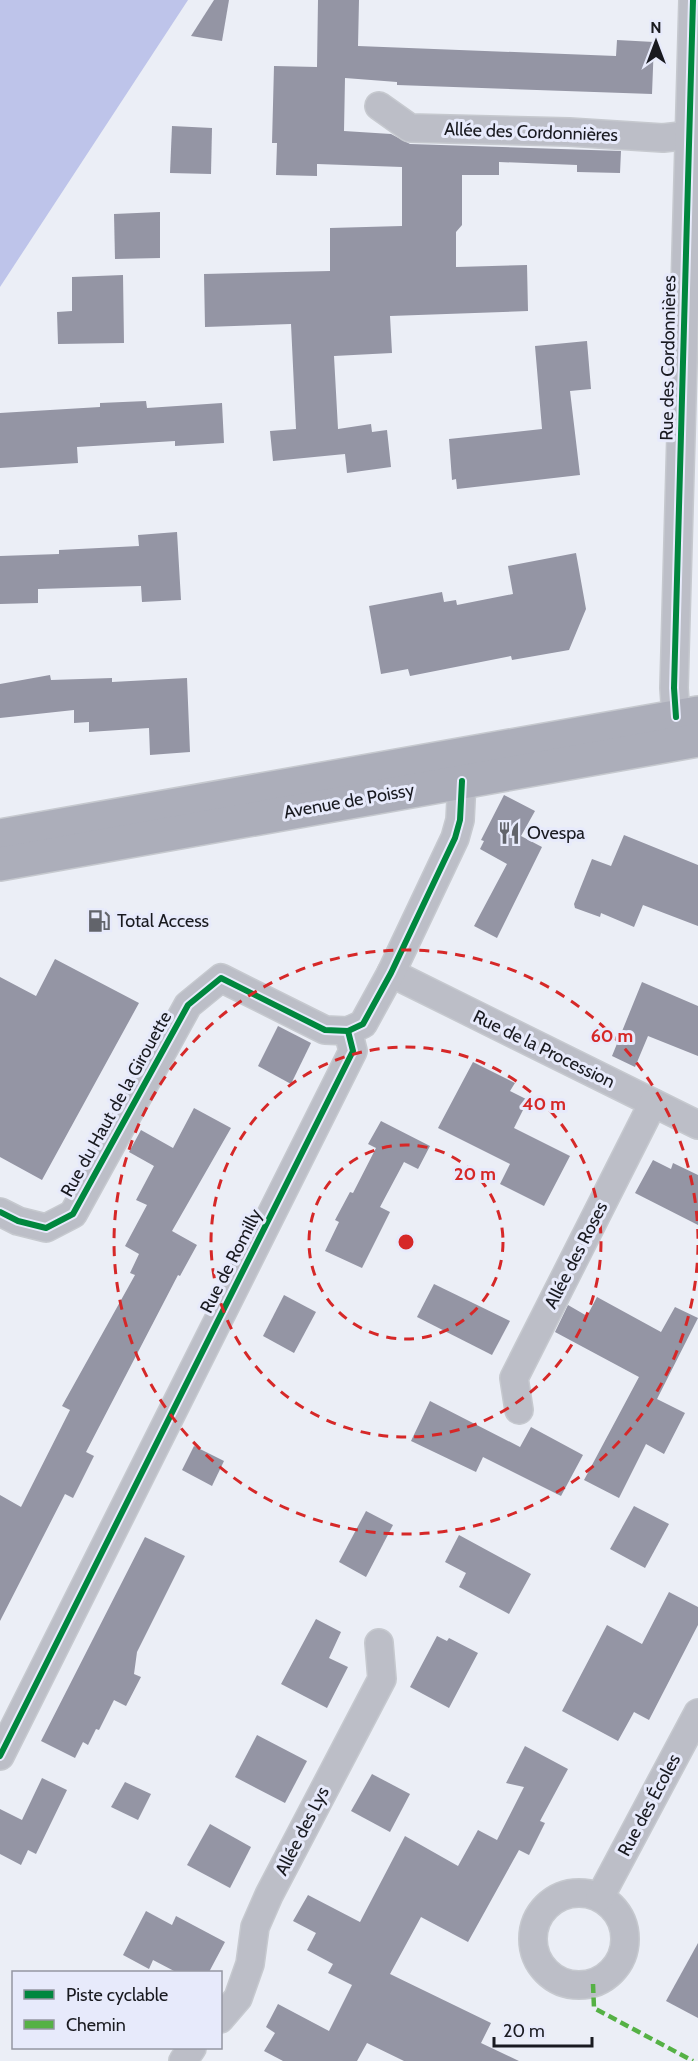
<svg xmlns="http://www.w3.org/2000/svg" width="698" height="2061" viewBox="0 0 698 2061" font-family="Cabin,sans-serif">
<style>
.forest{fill:#bec4ea}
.building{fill:#9495a4}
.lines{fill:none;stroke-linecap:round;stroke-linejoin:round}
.minor-casing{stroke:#c6c9cf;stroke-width:30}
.primary-casing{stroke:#c6c9cf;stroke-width:36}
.minor{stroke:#bcbec7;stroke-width:27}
.primary{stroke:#acaeba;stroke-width:33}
.quiet{stroke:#55b145;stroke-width:4.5;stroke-dasharray:9 4.5;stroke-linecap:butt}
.cycleway-casing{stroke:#e7eafb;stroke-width:10}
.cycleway{stroke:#00873e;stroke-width:6}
.ring{fill:none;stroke:#d62828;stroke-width:3;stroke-dasharray:10 8}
.labels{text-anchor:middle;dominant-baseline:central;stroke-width:6;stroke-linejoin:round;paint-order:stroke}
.street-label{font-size:18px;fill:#191a20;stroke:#e7eafb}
.poi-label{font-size:18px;fill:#191a20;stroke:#e7eafb;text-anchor:start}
.centre{fill:#d62828;stroke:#e7eafb;stroke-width:3}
.ring-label{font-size:18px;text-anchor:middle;font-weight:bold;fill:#d62828;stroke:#e7eafb;stroke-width:6;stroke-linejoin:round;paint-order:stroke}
</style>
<rect width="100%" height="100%" fill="#ebeef6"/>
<polygon class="forest" points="0,0 188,0 0,287"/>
<g class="building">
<polygon points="214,0 229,0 222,41 191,36"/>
<polygon points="318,0 359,0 358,46 616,56 617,40 654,42 652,94 397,85 397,82 345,78 344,131 391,134 410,144 621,151 620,173 577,172 577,165 499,162 499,175 462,175 462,225 456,232 456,267 527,265 528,311 390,316 392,353 334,356 338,429 371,424 372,432 387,430 391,467 347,473 345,454 273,461 270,431 296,429 291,324 205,327 204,274 330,271 330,228 402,226 402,167 317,164 317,176 276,175 277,143 272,143 274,66 317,67"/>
<polygon points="172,126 212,128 211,174 170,173"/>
<polygon points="160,212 160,258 115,259 114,214"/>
<polygon points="123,275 124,343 58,344 57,312 72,311 72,277"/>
<polygon points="587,341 591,389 570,391 580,475 457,489 456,479 452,480 449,439 542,429 535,346"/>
<polygon points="146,401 147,408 222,403 224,443 175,446 175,441 77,447 78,463 0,468 0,413 100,407 100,403"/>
<polygon points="177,532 181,600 142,602 141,586 38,589 38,603 0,604 0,556 59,554 59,550 139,546 138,535"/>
<polygon points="576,553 586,609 569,650 512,660 511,656 410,676 408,669 381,674 369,606 442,592 444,602 456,600 457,605 513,594 508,566"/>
<polygon points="50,675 51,680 112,678 112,682 187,678 190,752 150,755 149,728 89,732 89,722 74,723 74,710 0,718 0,684"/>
<polygon points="504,795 535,811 521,836 542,847 497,938 474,926 507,864 480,849 484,841 481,840"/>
<polygon points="624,835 698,865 698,926 643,905 634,927 601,913 600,917 575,908 574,904 592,859 611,866"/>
<polygon points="55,959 139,1003 42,1180 0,1157 0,977 36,996"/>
<polygon points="642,982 698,1006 698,1056 648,1036 635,1067 612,1056"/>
<polygon points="278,1026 311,1043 291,1084 258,1066"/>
<polygon points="473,1062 515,1083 510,1091 528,1100 514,1128 570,1156 544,1206 500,1184 510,1164 438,1128"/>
<polygon points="194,1108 231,1128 172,1231 197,1245 180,1276 178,1275 86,1452 94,1456 73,1498 65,1494 0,1621 0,1495 21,1507 70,1410 62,1406 135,1275 130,1273 139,1254 125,1246 147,1205 136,1200 154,1166 129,1152 141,1130 173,1148"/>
<polygon points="381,1121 430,1146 418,1169 404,1162 380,1207 390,1212 362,1268 325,1251 339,1222 335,1220 350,1192 353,1193 376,1148 368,1144"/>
<polygon points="653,1160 671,1169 673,1163 698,1175 698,1225 635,1193"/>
<polygon points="434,1284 510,1321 492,1355 417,1317"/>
<polygon points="284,1295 316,1312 294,1353 263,1336"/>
<polygon points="597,1297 661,1332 675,1307 698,1318 657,1399 685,1413 664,1454 646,1444 619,1498 584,1480 639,1377 555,1332 568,1305 587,1316"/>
<polygon points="430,1401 520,1447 531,1427 583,1455 561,1496 483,1457 476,1472 411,1441"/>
<polygon points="194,1446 224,1461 212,1486 182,1470"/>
<polygon points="634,1506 669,1524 645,1568 610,1549"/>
<polygon points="366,1511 393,1525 366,1577 339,1562"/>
<polygon points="459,1535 531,1574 509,1614 459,1587 466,1573 445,1562"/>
<polygon points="145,1537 185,1556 137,1652 134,1674 141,1677 126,1706 114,1700 99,1730 96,1729 88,1745 83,1742 75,1758 41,1741"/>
<polygon points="669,1592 698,1607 698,1625 649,1720 634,1712 618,1741 562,1711 607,1625 642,1644"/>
<polygon points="316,1619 341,1632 329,1658 348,1667 327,1708 281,1684"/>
<polygon points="437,1636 447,1641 449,1638 478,1653 449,1708 410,1687"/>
<polygon points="257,1735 307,1761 285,1803 235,1777"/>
<polygon points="525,1746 568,1769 540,1821 545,1823 529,1855 519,1850 468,1942 421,1917 390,1974 491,2023 481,2043 519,2061 404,2061 367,2043 357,2061 283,2061 264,2051 275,2033 266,2027 278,2004 329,2031 352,1985 328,1973 333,1964 307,1950 316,1933 293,1921 308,1895 360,1922 405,1836 458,1866 478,1830 497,1840 524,1787 506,1783"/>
<polygon points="372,1774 410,1794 390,1832 351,1811"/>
<polygon points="42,1778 67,1790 36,1854 28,1850 21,1865 0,1854 0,1809 22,1820"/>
<polygon points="125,1782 151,1794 138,1820 111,1807"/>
<polygon points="210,1824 251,1847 230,1888 187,1865"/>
<polygon points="146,1911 172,1925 176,1916 225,1942 209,1972 176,1972 153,1960 149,1969 123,1955"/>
<polygon points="698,1943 698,2018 666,2001"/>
</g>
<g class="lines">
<g class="minor-casing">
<g id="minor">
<polyline points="379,106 410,128 569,132 663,138 690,135"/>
<polyline points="676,717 674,688 693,0"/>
<polyline points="391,973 698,1125"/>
<polyline points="0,1212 18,1221 46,1228 73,1214 188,1005 221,978 325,1030 348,1031 363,1024 391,973 455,838 460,820 462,781"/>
<polyline points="519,1410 514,1378 653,1103"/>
<polyline points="0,1756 353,1051 348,1031"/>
<circle cx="579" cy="1939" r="46"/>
<polyline points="600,1897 698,1713"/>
<polyline points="220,2019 238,1998 250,1964 255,1927 269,1895 382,1679 379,1643"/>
<polyline points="183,2061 192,2048"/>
</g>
</g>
<g class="primary-casing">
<g id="primary">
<polyline points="0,836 698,713"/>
<polyline points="0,864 698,740"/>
</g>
</g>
<use href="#minor" class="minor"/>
<use href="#primary" class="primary"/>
<polyline class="quiet" points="593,1984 594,2008 693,2061"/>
<g class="cycleway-casing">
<g id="cycleway">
<polyline points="676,717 674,688 693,0"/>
<polyline points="0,1212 18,1221 46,1228 73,1214 188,1005 221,978 325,1030 348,1031 363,1024 391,973 455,838 460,820 462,781"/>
<polyline points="0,1756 353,1051 348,1031"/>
</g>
</g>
<use href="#cycleway" class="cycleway"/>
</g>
<g class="ring">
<circle cx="406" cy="1242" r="97"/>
<circle cx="406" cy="1242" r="195"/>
<path d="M698 1245A292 292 0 1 1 698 1239"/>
</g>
<defs>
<g id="restaurant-bare" transform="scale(1.8)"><path d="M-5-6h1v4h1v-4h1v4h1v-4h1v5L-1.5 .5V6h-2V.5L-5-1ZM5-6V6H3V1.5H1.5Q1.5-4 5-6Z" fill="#62646b" stroke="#e7eafb" stroke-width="2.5" paint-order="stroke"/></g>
<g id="fuel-bare" transform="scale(1.8)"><path d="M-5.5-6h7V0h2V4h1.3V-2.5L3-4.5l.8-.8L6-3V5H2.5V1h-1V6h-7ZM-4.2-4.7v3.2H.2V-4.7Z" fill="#62646b" stroke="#e7eafb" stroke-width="2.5" paint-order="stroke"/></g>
</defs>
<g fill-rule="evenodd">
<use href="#restaurant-bare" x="509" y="833"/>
<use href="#fuel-bare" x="99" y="921"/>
</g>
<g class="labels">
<g class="street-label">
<text transform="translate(531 132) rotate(2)">Allée des Cordonnières</text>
<text transform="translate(668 358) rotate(-89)">Rue des Cordonnières</text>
<text transform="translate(349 801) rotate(-10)">Avenue de Poissy</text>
<text transform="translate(544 1049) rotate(26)">Rue de la Procession</text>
<text transform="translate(116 1104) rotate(-61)">Rue du Haut de la Girouette</text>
<text transform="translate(576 1255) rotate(-63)">Allée des Roses</text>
<text transform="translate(231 1261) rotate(-63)">Rue de Romilly</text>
<text transform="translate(649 1805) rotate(-62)">Rue des Écoles</text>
<text transform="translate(302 1831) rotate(-63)">Allée des Lys</text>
</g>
<g class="poi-label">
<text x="527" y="833">Ovespa</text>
<text x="117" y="921">Total Access</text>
</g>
</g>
<circle cx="406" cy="1242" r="9" class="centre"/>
<g class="ring-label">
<text x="612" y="1042">60 m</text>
<text x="544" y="1110">40 m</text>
<text x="475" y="1180">20 m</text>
</g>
<rect x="12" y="1971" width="210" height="78" fill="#e7eafb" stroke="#9597a3" stroke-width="1.5"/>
<rect x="24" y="1990" width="30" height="9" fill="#00873e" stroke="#9597a3" stroke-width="1.5"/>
<text x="66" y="2001" font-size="18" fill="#191a20">Piste cyclable</text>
<rect x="24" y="2020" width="30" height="9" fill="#55b145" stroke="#9597a3" stroke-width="1.5"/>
<text x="66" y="2031" font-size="18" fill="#191a20">Chemin</text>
<g transform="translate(656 42)" stroke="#e7eafb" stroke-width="4.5" paint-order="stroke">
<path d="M0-4.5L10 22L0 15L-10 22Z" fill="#191a20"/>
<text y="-9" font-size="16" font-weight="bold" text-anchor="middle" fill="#191a20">N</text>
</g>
<path d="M494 2037v9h98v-9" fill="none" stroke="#191a20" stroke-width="3"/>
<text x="503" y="2037" font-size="18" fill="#191a20" stroke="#e7eafb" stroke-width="4.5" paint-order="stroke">20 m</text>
</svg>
